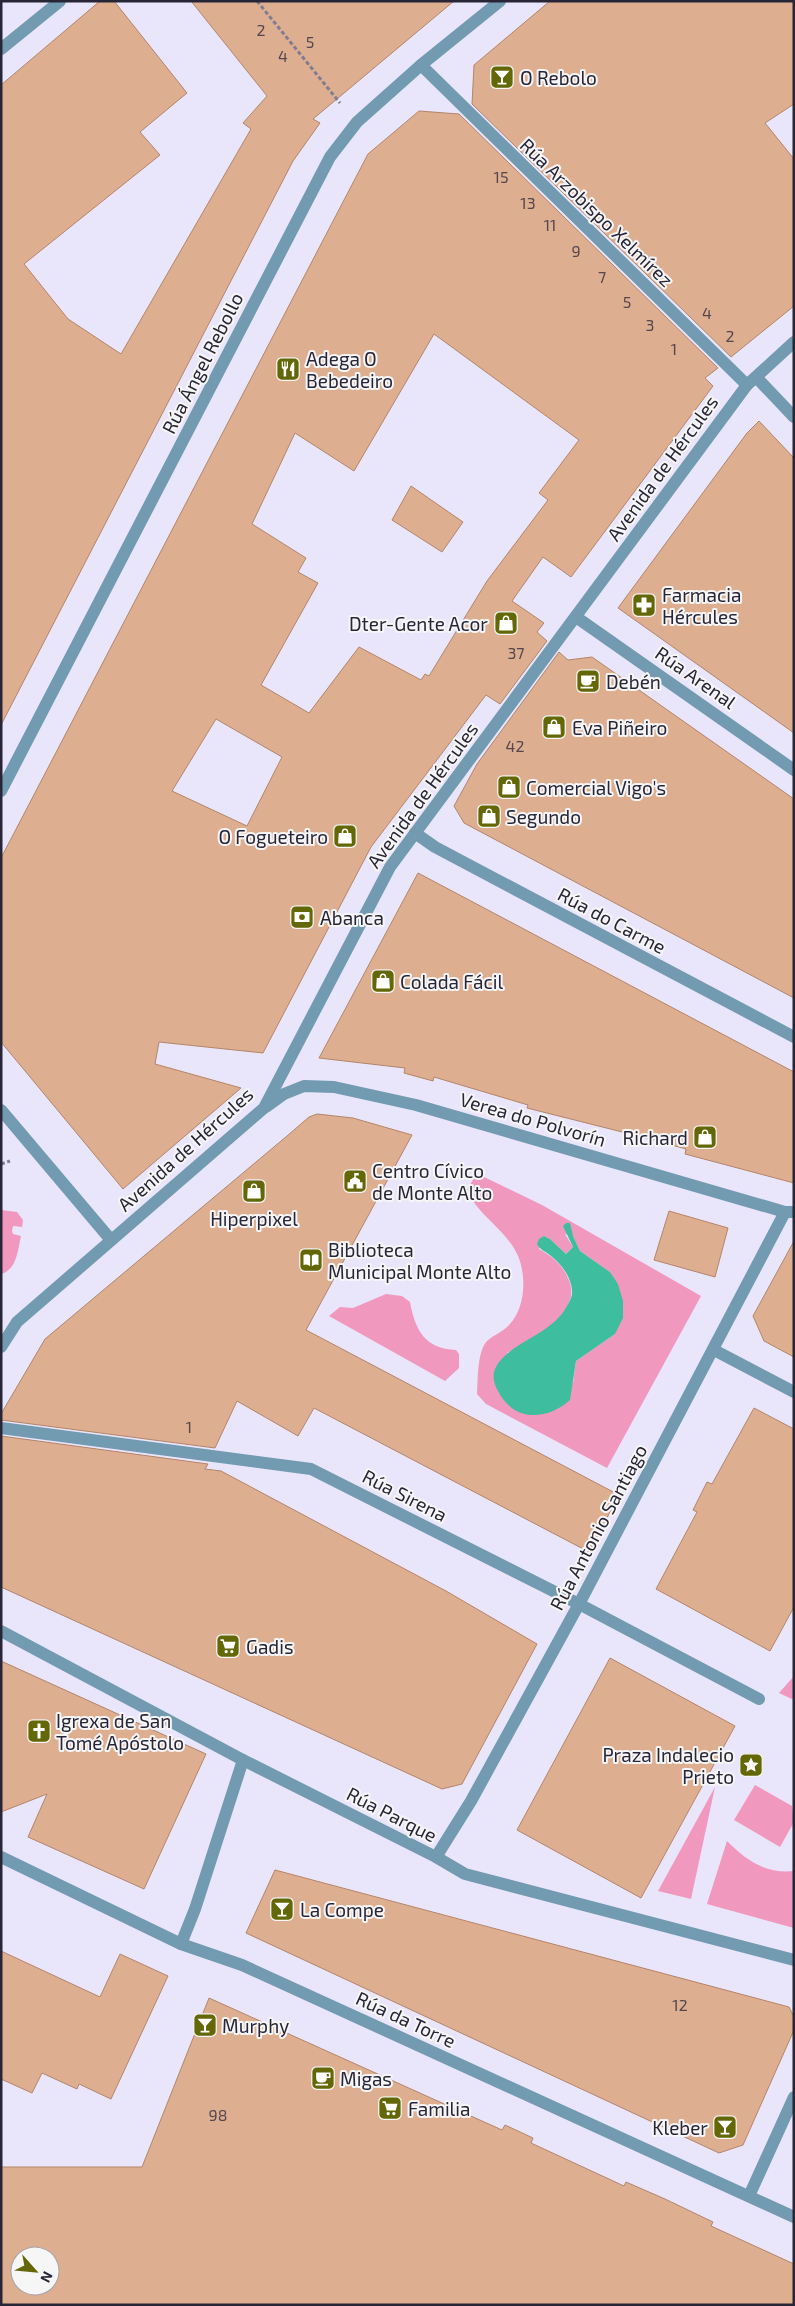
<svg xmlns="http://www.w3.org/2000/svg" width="795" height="2306" viewBox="0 0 795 2306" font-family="'Exo 2',sans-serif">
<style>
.green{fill:#f198be;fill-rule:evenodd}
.water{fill:#3ebe9e}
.building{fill:#deae91;stroke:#b38569;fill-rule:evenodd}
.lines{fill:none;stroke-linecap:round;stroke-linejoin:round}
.path{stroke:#807d90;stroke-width:3;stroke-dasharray:4 2.5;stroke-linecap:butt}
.pedestrian{stroke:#729ab0;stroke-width:12}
.minor{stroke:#729ab0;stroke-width:12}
.labels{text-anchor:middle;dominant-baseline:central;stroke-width:4;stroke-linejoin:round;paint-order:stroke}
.number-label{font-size:16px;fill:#56474e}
.poi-label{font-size:19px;fill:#282537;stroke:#f6f6f6;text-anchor:start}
.street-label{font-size:19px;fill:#282537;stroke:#f6f6f6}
</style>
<rect width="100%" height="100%" fill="#e9e6fb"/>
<g class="green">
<path d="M480,1175L542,1205L701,1296L607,1468L486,1404L477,1394C478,1379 477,1352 487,1341C493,1335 503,1332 509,1325C525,1309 527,1277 518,1256C507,1230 478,1216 467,1190L474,1178ZM565,1234L573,1236L580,1251L610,1272L615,1334L576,1361L573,1383L507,1353C532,1340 585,1313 568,1278C562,1264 552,1256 539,1249L544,1236L550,1239L566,1254L573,1247Z"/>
<path d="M1,1210L17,1212L23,1220L22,1227L13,1226L12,1231L13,1234L21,1236C18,1249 17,1270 1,1274Z"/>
<path d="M386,1294L402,1296L410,1302C415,1330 425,1349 456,1350L459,1354V1368L445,1381L329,1316L340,1307L353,1308Z"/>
<polygon points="794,1676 794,1700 779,1693"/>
<polygon points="755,1785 792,1806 794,1822 780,1847 734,1820"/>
<polygon points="715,1787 691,1899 658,1891"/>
<path d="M727,1841C746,1860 765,1874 794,1871V1928L707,1904Z"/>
</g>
<path class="water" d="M566,1223H570L573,1236L580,1251L610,1272L618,1284L623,1301V1318L615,1334L576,1361L570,1400C546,1421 514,1422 498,1391C494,1384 492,1376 495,1369C506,1344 546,1337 564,1311C567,1306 571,1300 572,1294C573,1280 562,1264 551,1256C545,1251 540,1250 537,1244L539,1239L544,1236L550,1239L566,1254L573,1247L563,1226Z"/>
<g class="building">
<polygon points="100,1 114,1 187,93 140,132 160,155 24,264 68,319 121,354 251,129 243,123 267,96 191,1 454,1 313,119 320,123 293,161 1,725 1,85"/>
<polygon points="550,1 794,1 794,104 765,123 794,159 794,306 731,357 472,104 474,65"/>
<path d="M419,111L459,114L718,368L705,378L713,386L571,577L543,557L512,601L544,623L537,632L547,641L500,704L486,695L371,847L263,1053L159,1042L155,1064L241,1088L123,1189L1,1042V858L368,154ZM434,334L579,440L539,493L548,500L487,581L429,676L425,674L421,680L359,647L309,713L261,685L318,583L298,572L306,558L252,524L295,433L354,471ZM216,719L282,757L247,826L172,791Z"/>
<polygon points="759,421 794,458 794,733 618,608 747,433"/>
<polygon points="411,486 463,522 442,552 392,520"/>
<polygon points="559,652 568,660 592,657 794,799 794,998 464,823 454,806 477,764"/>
<polygon points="418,873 794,1072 794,1183 685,1154 686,1149 646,1138 527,1108 528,1105 434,1077 433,1081 404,1073 405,1068 319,1058"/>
<polygon points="317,1114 353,1118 412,1135 306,1330 619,1495 589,1552 314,1408 298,1436 237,1401 215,1448 1,1420 1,1414 45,1339 287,1136 309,1117"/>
<polygon points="669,1211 728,1228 715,1277 654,1260"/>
<polygon points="794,1241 794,1357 764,1341 753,1316"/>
<polygon points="754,1408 794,1429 794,1607 770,1651 656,1589 697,1512 693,1510 707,1482 712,1484"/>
<polygon points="1,1436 208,1464 205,1469 221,1471 446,1591 537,1644 462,1784 442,1789 1,1587"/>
<polygon points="610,1658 735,1726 641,1898 517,1830"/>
<polygon points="1,1661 206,1754 144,1889 28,1837 47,1794 1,1812"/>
<polygon points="275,1870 789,2007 794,2017 794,2030 743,2145 719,2153 246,1933"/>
<polygon points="1,1951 100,1997 120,1954 168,1976 111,2099 79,2084 77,2089 42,2073 32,2093 1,2079"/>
<path d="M209,1998L502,2130L505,2125L533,2138L531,2143L624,2186L626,2182L665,2199L713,2222L711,2226L794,2264V2305H1V2167H142ZM20,2256H50V2286H20Z"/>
</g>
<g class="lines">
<g class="path">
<polyline points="257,1 340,103"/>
<polyline points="1,1164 10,1161"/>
</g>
<g class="pedestrian">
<polyline points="579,1604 759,1699"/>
<polyline points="749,2196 794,2097"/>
</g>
<g class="minor">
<polyline points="1,49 60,1"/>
<polyline points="421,65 747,385"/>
<polyline points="756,377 794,417"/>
<polyline points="576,617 794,770"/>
<polyline points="1,791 330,157 357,122 421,65 500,1"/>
<polyline points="415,833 435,847 794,1037"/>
<polyline points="266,1107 284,1094 304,1086 334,1087 416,1105 785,1212 793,1212"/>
<polyline points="1,1110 111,1240"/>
<polyline points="1,1347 17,1322 264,1108 390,867 747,385 794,342"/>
<polyline points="714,1350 794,1392"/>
<polyline points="1,1428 311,1469 579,1604"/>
<polyline points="1,1631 243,1760 436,1857 465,1874 794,1960"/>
<polyline points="1,1857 181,1944 242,1965 794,2217"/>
<polyline points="436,1857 471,1801 579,1604 785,1212"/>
<polyline points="181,1944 195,1909 243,1760"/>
</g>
</g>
<defs>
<g id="bar-square" transform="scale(1.25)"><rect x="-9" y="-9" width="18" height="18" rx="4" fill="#636705" stroke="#f6f6f6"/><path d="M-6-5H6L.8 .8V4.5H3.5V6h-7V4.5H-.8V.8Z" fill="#fff"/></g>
<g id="restaurant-square" transform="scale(1.25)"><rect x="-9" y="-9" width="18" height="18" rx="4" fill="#636705" stroke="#f6f6f6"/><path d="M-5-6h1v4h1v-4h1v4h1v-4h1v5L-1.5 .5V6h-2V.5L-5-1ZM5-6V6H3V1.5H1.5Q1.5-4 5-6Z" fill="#fff"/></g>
<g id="pharmacy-square" transform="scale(1.25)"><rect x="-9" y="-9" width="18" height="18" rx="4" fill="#636705" stroke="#f6f6f6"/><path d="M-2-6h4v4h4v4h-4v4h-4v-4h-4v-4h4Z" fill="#fff"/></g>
<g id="shop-square" transform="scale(1.25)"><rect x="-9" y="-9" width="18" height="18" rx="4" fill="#636705" stroke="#f6f6f6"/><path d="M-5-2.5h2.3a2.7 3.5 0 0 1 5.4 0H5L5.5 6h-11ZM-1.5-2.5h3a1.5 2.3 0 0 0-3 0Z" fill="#fff"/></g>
<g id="cafe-square" transform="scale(1.25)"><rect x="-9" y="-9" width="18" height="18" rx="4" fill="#636705" stroke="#f6f6f6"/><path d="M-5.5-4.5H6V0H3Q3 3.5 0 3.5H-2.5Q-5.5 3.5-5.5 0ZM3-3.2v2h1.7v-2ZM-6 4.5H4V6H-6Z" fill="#fff"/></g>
<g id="bank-square" transform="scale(1.25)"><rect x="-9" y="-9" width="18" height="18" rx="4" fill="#636705" stroke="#f6f6f6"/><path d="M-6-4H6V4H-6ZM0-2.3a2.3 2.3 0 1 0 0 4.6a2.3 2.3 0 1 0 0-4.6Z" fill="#fff"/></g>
<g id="civic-square" transform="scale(1.25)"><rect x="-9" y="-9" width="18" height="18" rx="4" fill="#636705" stroke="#f6f6f6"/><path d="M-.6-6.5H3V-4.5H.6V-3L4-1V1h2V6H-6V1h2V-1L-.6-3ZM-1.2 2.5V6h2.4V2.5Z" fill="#fff"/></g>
<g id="library-square" transform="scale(1.25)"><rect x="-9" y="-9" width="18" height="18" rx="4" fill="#636705" stroke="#f6f6f6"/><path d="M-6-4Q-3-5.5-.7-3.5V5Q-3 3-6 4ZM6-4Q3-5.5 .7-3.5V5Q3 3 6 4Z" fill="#fff"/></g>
<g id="supermarket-square" transform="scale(1.25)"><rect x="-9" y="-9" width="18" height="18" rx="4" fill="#636705" stroke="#f6f6f6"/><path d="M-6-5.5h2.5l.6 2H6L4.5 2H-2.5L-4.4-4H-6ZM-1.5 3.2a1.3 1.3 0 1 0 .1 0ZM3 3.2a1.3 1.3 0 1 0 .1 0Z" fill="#fff"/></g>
<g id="church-square" transform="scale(1.25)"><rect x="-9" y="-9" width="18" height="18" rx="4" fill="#636705" stroke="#f6f6f6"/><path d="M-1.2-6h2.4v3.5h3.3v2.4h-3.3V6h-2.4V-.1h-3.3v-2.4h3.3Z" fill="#fff"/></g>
<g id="sight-square" transform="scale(1.25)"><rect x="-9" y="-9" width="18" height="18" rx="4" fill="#636705" stroke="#f6f6f6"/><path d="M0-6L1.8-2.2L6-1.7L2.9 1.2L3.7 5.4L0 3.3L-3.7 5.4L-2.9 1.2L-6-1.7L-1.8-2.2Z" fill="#fff"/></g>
</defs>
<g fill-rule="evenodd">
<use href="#bar-square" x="502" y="77"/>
<use href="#restaurant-square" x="288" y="369"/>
<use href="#pharmacy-square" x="644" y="605"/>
<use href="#shop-square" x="506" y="623"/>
<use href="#cafe-square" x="588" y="681"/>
<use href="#shop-square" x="554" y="727"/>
<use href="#shop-square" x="509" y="787"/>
<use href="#shop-square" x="489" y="816"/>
<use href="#shop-square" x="345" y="836"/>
<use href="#bank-square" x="302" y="917"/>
<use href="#shop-square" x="383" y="981"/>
<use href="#shop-square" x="705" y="1137"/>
<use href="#civic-square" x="355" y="1181"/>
<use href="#shop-square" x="254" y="1191"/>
<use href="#library-square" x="311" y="1260"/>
<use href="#supermarket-square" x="228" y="1646"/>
<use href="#church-square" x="39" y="1731"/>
<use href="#sight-square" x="751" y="1765"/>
<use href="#bar-square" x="282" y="1909"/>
<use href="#bar-square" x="205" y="2025"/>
<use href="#cafe-square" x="323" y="2078"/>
<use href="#supermarket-square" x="390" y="2108"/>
<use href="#bar-square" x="725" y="2127"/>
</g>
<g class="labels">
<g class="number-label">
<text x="261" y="29">2</text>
<text x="310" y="41">5</text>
<text x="283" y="55">4</text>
<text x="501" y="176">15</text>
<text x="528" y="202">13</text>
<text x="550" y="224">11</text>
<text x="576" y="250">9</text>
<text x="602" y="276">7</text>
<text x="627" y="301">5</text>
<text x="707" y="312">4</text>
<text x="650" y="324">3</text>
<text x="730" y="335">2</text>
<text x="674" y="348">1</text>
<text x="516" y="652">37</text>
<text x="515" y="745">42</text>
<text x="189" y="1426">1</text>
<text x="680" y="2004">12</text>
<text x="218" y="2114">98</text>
</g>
<g class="poi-label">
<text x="520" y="77">O Rebolo</text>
<text x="306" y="358">Adega O<tspan x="306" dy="22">Bebedeiro</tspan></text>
<text x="662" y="594">Farmacia<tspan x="662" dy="22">Hércules</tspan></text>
<text x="488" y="623" text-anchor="end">Dter-Gente Acor</text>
<text x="606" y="681">Debén</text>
<text x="572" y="727">Eva Piñeiro</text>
<text x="526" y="787">Comercial Vigo's</text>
<text x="506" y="816">Segundo</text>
<text x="328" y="836" text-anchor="end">O Fogueteiro</text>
<text x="320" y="917">Abanca</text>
<text x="400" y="981">Colada Fácil</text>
<text x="688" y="1137" text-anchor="end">Richard</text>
<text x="372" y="1170">Centro Cívico<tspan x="372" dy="22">de Monte Alto</tspan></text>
<text x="254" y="1218" text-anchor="middle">Hiperpixel</text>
<text x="328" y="1249">Biblioteca<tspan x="328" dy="22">Municipal Monte Alto</tspan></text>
<text x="246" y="1646">Gadis</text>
<text x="56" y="1720">Igrexa de San<tspan x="56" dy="22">Tomé Apóstolo</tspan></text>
<text x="734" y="1754" text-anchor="end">Praza Indalecio<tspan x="734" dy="22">Prieto</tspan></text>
<text x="300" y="1909">La Compe</text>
<text x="222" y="2025">Murphy</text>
<text x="340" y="2078">Migas</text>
<text x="408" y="2108">Familia</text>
<text x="708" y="2127" text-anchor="end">Kleber</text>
</g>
<g class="street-label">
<text transform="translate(597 212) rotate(44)">Rúa Arzobispo Xelmírez</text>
<text transform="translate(202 363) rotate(-63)">Rúa Ángel Rebollo</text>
<text transform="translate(662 468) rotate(-54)">Avenida de Hércules</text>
<text transform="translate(696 677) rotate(35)">Rúa Arenal</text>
<text transform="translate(422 795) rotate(-54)">Avenida de Hércules</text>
<text transform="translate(612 920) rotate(28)">Rúa do Carme</text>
<text transform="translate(533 1119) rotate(16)">Verea do Polvorín</text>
<text transform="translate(185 1149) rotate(-42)">Avenida de Hércules</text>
<text transform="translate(405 1495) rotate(27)">Rúa Sirena</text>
<text transform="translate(598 1527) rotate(-62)">Rúa Antonio Santiago</text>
<text transform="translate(392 1814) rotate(27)">Rúa Parque</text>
<text transform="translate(406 2019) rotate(25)">Rúa da Torre</text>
</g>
</g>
<rect width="795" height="2306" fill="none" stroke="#282537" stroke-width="5"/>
<g transform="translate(35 2271) rotate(117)"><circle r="24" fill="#f6f6f6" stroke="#a4a2aa"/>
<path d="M0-4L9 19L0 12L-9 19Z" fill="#636705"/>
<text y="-8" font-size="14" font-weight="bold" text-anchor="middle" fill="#282537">N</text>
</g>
</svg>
